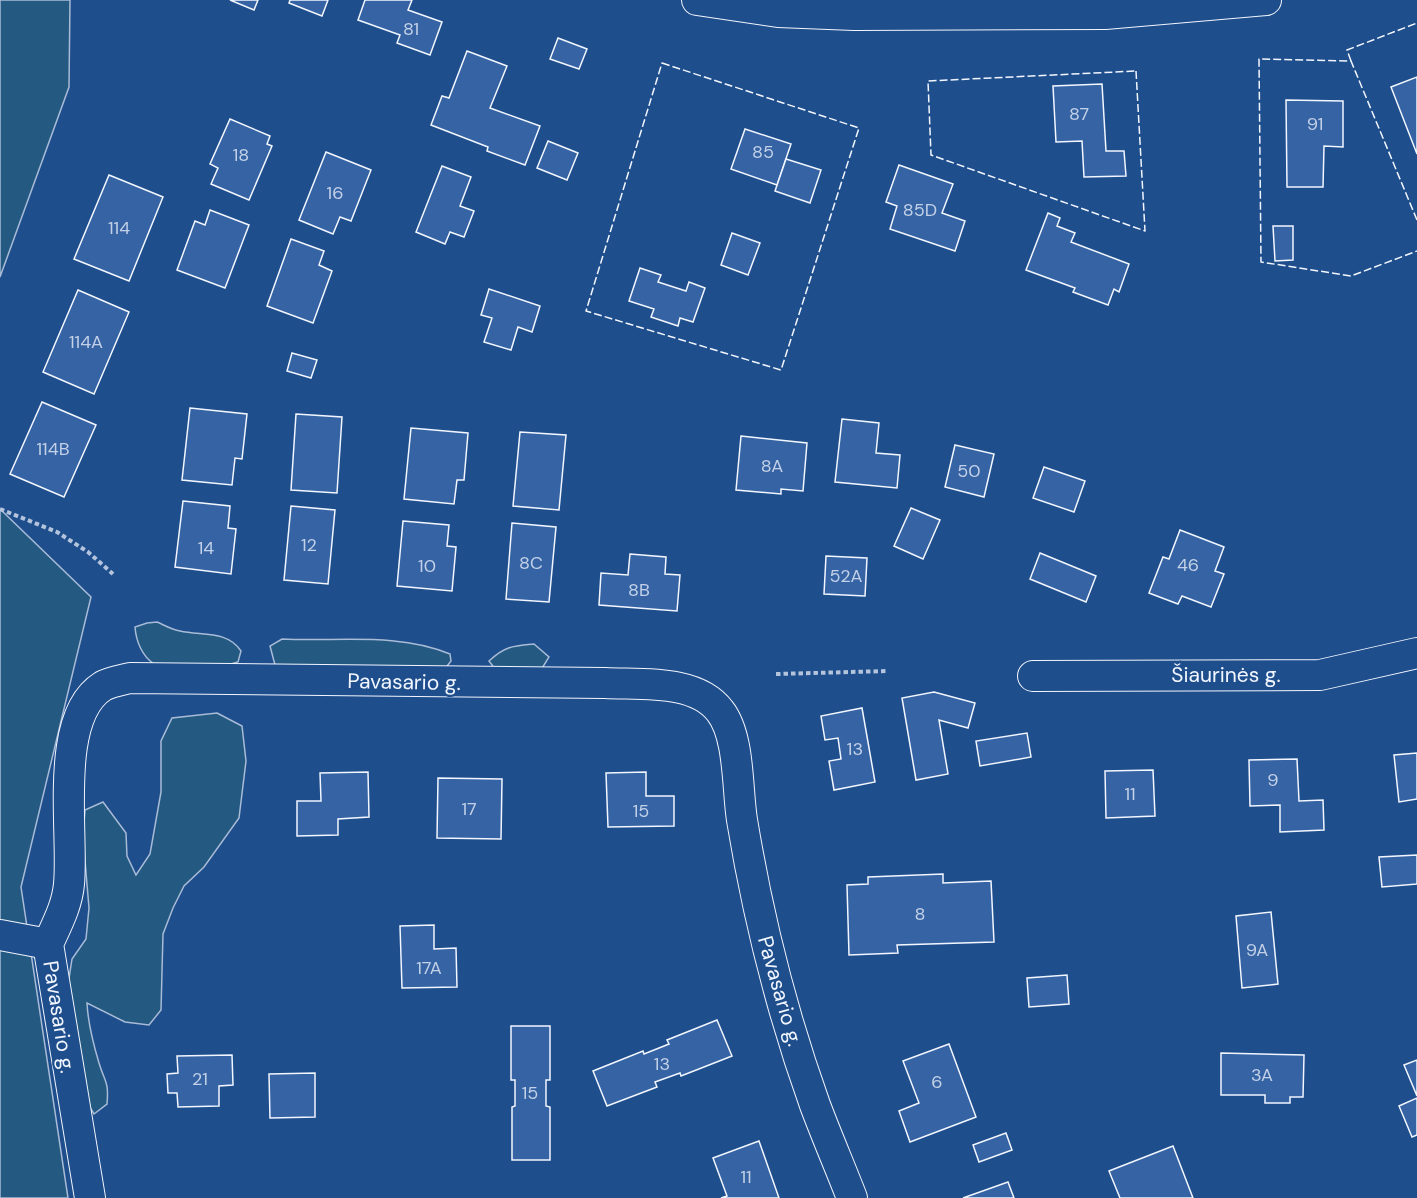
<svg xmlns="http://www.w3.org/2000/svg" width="1417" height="1198" viewBox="0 0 1417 1198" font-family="'DM Sans',sans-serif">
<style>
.green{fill:#245a82;stroke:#a8bbd7;stroke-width:1.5}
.building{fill:#3563a3;stroke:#f2f6ff;stroke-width:1.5}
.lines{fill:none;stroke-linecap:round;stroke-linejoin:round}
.minor-casing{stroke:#f2f6ff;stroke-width:32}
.path{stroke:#b3c4dc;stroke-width:4;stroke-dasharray:4.5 3;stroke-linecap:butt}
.minor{stroke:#1f4e8c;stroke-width:30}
.fence{stroke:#f2f6ff;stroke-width:1.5;stroke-dasharray:8 3;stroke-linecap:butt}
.labels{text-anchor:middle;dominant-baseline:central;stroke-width:4.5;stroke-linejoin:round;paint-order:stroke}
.number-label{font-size:18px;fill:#c3d1e8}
.street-label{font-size:21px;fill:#f2f6ff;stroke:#1f4e8c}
</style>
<rect width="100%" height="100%" fill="#1f4e8c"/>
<g class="green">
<polygon points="0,0 70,0 69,87 0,277"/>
<polygon points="0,509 91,597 21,887 68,1198 0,1198"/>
<path d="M157,622C164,625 172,630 180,631C202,636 227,630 241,651L238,662L220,667L154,664C142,656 136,641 135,627L147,623Z"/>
<path d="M282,639C337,642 398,632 450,654L451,661L444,670L275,665L270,646Z"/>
<path d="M534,644L549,657L541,670L498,673L489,661C505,646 513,646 534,644Z"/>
<path d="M217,713L242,726L246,761L239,818L204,867L184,886L173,908L163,934L161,1010L149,1025L125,1022L87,1003C88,1024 93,1043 99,1063C105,1083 109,1081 107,1104L94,1114L82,1094L67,991L72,959L86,939L89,908L83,837L85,810L103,802L126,833L127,856L136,875L150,854L161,792V741L172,718Z"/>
</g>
<g class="building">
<polygon points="230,0 258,0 254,10"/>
<polygon points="290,0 328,0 322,16 289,3"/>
<polygon points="365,0 412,0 408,10 442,22 430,55 397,43 400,35 358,20"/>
<polygon points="558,38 587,49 579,69 550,59"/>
<polygon points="467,51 507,66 490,108 540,126 525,165 487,151 488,147 431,125 442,96 449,98"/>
<polygon points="1417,77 1417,154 1391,87"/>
<polygon points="1102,84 1106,151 1124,151 1126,176 1084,177 1082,141 1056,142 1053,86"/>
<polygon points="1286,100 1343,101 1343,147 1324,146 1323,187 1287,187"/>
<polygon points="230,119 270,136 267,144 272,146 249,200 211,184 218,168 210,164"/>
<polygon points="745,129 791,144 777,185 731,169"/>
<polygon points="548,141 578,153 567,180 537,168"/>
<polygon points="326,152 371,170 351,221 340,217 333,234 299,220"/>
<polygon points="786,159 821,170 810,203 775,191"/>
<polygon points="899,165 953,184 942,213 965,221 955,251 890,229 897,206 886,202"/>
<polygon points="442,166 471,177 460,206 474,211 464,237 450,232 445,244 416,232"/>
<polygon points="109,175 163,197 129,281 74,259"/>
<polygon points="210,210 249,225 225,288 177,270 195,221 205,225"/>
<polygon points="1048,213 1060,218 1057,226 1075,233 1071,242 1129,264 1119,292 1114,289 1108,305 1073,292 1075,288 1026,270"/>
<polygon points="1273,226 1293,226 1293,260 1275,261"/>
<polygon points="732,233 760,243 748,275 721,265"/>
<polygon points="291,239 324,251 319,265 332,271 313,323 267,306"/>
<polygon points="640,268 661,275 658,282 686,291 689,282 705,288 693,322 680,318 678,326 651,317 654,309 629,301"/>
<polygon points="489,289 540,306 532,332 518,327 511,350 484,342 492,318 481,315"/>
<polygon points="78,290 129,312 94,394 43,372"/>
<polygon points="292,353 317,360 311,378 287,371"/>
<polygon points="42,402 96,425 64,497 10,474"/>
<polygon points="190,408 247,414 242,459 235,458 232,485 182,480"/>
<polygon points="296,414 342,417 337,493 291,490"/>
<polygon points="842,419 879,423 876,453 900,455 897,488 835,482"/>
<polygon points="411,428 468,433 464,480 457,480 454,504 404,499"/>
<polygon points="520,432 566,435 559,510 513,506"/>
<polygon points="741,436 807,443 803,491 781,489 781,494 736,490"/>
<polygon points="955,445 994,454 984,497 945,487"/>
<polygon points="1044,467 1085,481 1074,512 1033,498"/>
<polygon points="183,501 230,506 228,528 236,529 231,574 175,567"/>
<polygon points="291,506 335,510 328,584 284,580"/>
<polygon points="911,508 940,520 923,559 894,546"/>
<polygon points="403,521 449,525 447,546 456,547 452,591 397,586"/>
<polygon points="512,523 556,527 549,602 506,599"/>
<polygon points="1180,530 1224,547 1215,571 1224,574 1211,607 1182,596 1178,604 1149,593 1163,557 1169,559"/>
<polygon points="1040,553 1096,576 1086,602 1030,579"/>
<polygon points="630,554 666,557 665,574 680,575 677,611 599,605 601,573 628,575"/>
<polygon points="826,556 867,558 865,596 824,594"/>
<polygon points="934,692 975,703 968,728 939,720 948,774 916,780 902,698"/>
<polygon points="862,708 875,782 834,790 829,761 841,759 838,738 825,740 821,716"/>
<polygon points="1027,733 1031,757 980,766 976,741"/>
<polygon points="1417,753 1417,799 1399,802 1394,755"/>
<polygon points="1297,759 1299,801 1323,800 1324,830 1280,832 1280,805 1250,806 1249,760"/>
<polygon points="1153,770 1155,816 1106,818 1105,771"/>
<polygon points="368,772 369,817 338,819 338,835 297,836 297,801 321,801 320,773"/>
<polygon points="646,772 646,796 674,796 674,826 608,827 606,773"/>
<polygon points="438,778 502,779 501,839 437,838"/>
<polygon points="1417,855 1417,884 1382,887 1379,857"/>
<polygon points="943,874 943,883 991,881 994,942 897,945 898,953 849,955 847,885 868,884 868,877"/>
<polygon points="1271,912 1278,984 1242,988 1236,916"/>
<polygon points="434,925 434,949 456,948 457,987 402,988 400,926"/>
<polygon points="1067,975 1069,1004 1029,1007 1027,978"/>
<polygon points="717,1020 732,1056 681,1076 680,1073 655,1082 657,1087 607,1106 593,1071 643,1051 644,1054 669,1044 667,1040"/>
<polygon points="511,1026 550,1026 550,1080 546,1080 546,1106 550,1107 550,1160 512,1160 512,1107 515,1106 515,1080 511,1080"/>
<polygon points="949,1044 976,1117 910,1142 899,1111 919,1103 903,1061"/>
<polygon points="1221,1053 1304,1055 1303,1097 1290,1097 1290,1103 1265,1103 1265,1095 1221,1095"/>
<polygon points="232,1055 233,1085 219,1086 219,1106 178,1107 177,1093 168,1093 167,1074 178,1073 177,1056"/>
<polygon points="1417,1060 1417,1096 1404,1065"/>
<polygon points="315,1073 315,1117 270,1118 269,1074"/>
<polygon points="1417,1098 1417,1135 1412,1137 1399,1106"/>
<polygon points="1006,1133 1012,1150 979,1162 973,1145"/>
<polygon points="759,1141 779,1198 721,1198 727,1196 713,1158"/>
<polygon points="1173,1146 1193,1198 1120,1198 1109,1171"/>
<polygon points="1008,1182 1014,1198 963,1198"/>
</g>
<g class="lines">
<g class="minor-casing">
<g id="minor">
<polyline points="697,0 778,12 854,15 1105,14 1266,0"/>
<polyline points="1033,676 1320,675 1417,653"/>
<polyline points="0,935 48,944"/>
<path d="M90,1198L48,944C57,924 67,906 69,884C74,833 53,717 103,686C110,682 122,680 130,678L605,683C642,685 696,679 720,711C740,736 737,789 742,820C758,917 782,1013 815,1105C827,1137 840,1167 852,1198"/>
</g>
</g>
<g class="path">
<polyline points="0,509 57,532 88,552 113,574"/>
<polyline points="776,674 888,671"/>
</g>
<use href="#minor" class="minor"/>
<g class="fence">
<polyline points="1351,61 1347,50 1417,23"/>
<polygon points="662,63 859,128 781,370 586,311"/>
<polygon points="1136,71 1145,231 931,155 928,81"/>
<polyline points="1417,220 1351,61 1259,59 1261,262 1351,276 1417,251"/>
</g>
</g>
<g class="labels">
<g class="number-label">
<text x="411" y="29">81</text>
<text x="1079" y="114">87</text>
<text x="1315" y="124">91</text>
<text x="763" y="152">85</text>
<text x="241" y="155">18</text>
<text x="335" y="193">16</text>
<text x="920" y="210">85D</text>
<text x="119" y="228">114</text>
<text x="86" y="342">114A</text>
<text x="53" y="449">114B</text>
<text x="772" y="466">8A</text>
<text x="969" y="471">50</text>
<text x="309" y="545">12</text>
<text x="206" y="548">14</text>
<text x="531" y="563">8C</text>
<text x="1188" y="565">46</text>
<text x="427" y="566">10</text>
<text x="846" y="576">52A</text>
<text x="639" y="590">8B</text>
<text x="855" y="749">13</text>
<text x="1273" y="780">9</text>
<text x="1130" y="794">11</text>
<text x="469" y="809">17</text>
<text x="641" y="811">15</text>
<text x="920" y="914">8</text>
<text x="1257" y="950">9A</text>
<text x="429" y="968">17A</text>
<text x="662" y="1064">13</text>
<text x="1262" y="1075">3A</text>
<text x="200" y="1079">21</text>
<text x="937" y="1082">6</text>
<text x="530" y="1093">15</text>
<text x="746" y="1177">11</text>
</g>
<g class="street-label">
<text x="1226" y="675">Šiaurinės g.</text>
<text transform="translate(404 682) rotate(1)">Pavasario g.</text>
<text transform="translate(780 991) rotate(74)">Pavasario g.</text>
<text transform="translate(59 1017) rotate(81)">Pavasario g.</text>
</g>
</g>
</svg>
